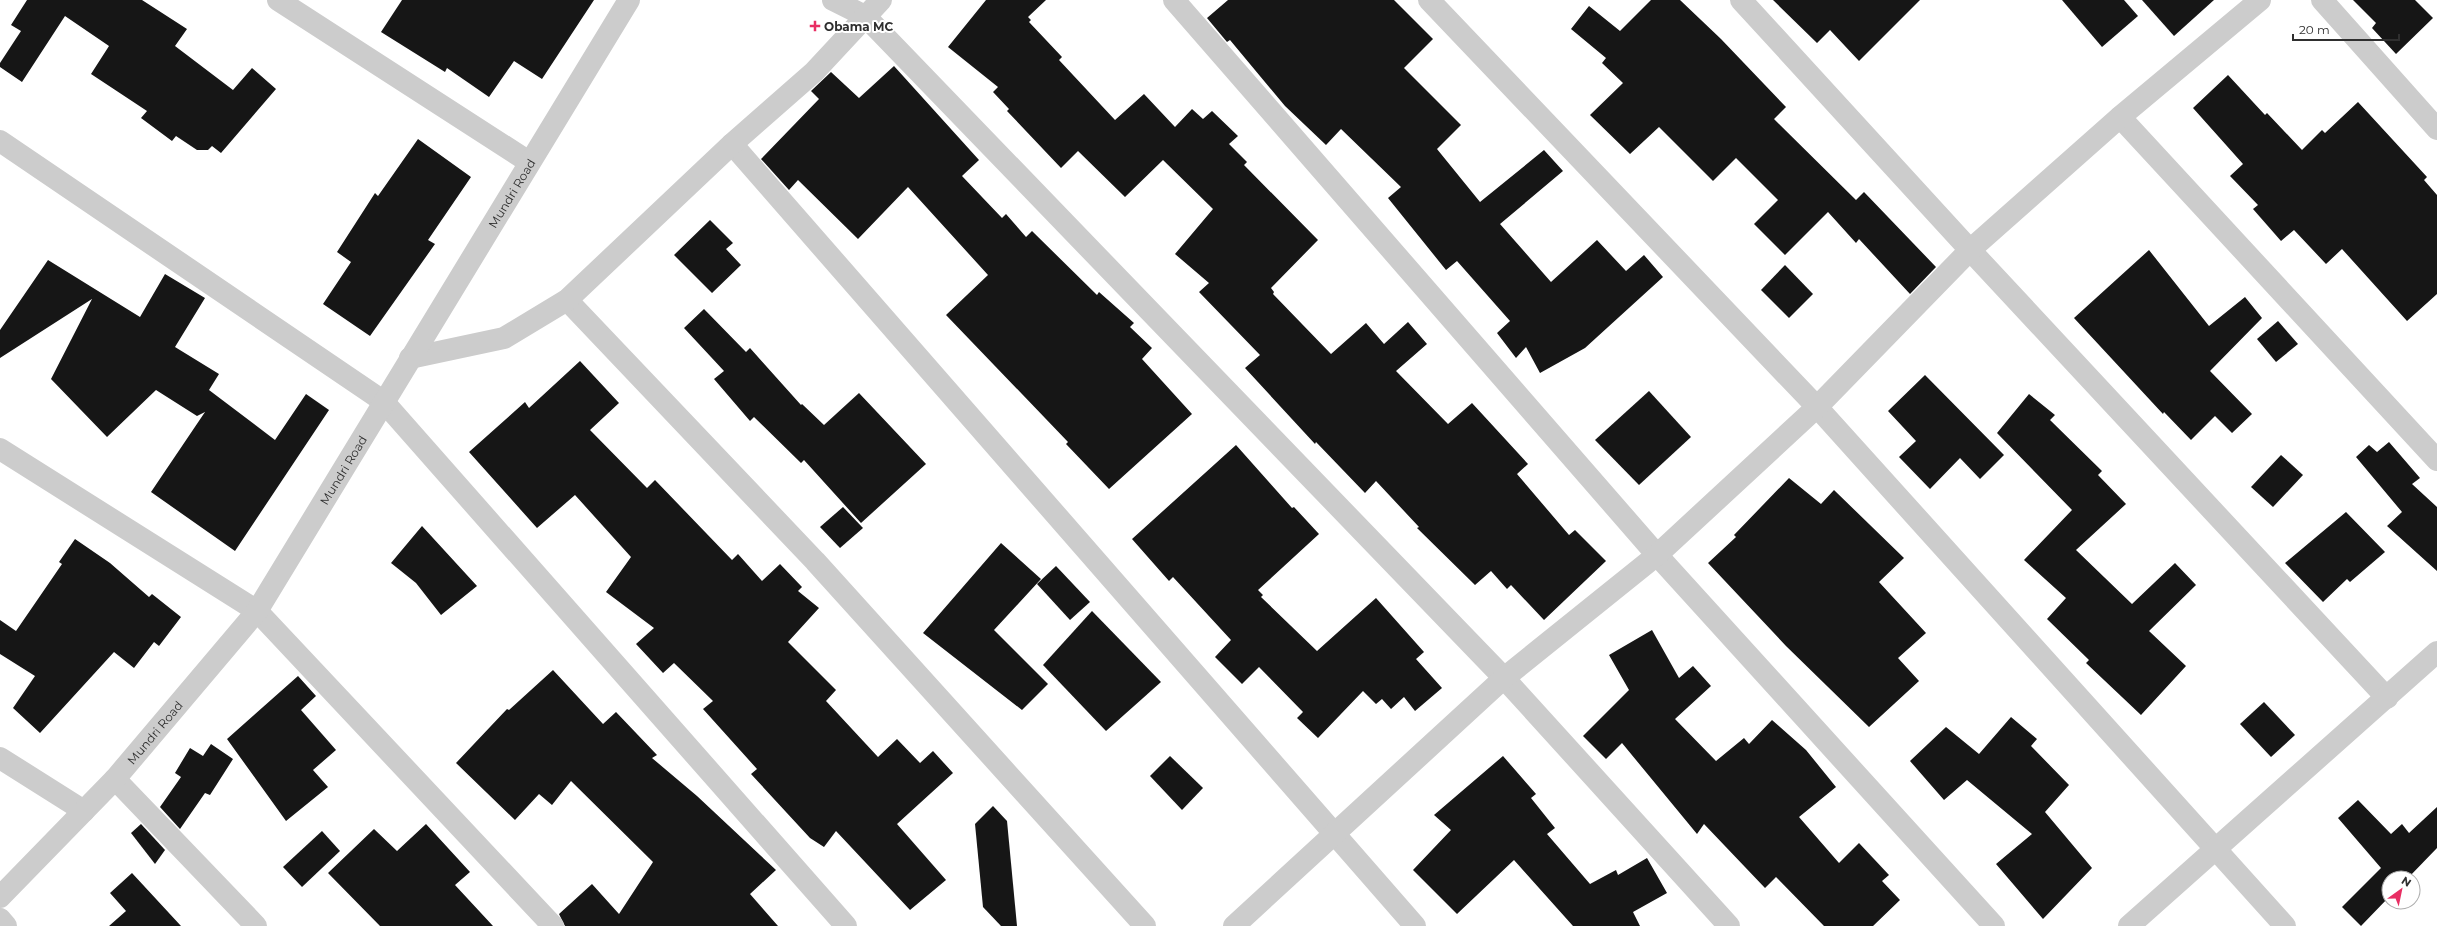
<svg xmlns="http://www.w3.org/2000/svg" width="2437" height="926" viewBox="0 0 2437 926" font-family="Montserrat,sans-serif">
<style>
.building{fill:#161616}
.lines{fill:none;stroke-linecap:round;stroke-linejoin:round}
.street{stroke:#ccc;stroke-width:22}
.poi-dot{fill:#e82e63;stroke:#fff;stroke-width:1.5}
.labels{text-anchor:middle;dominant-baseline:central;stroke-width:4;stroke-linejoin:round;paint-order:stroke}
.poi-label{font-size:12px;font-weight:bold;fill:#2f2f2f;stroke:#fff;text-anchor:start}
.street-label{font-size:12px;fill:#2f2f2f;stroke:#fff}
</style>
<rect width="100%" height="100%" fill="#fff"/>
<g class="building">
<polygon points="27,0 142,0 187,29 175,46 233,90 252,68 276,89 221,153 212,146 208,150 197,150 176,136 172,141 141,118 147,111 91,74 109,46 65,16 22,82 0,67 0,63 21,31 11,25"/>
<polygon points="402,0 594,0 542,79 514,61 489,97 447,68 445,72 381,32"/>
<polygon points="986,0 1046,0 1028,17 1031,20 1029,22 1062,57 1059,60 1115,120 1144,94 1175,127 1192,109 1203,119 1212,111 1238,136 1229,144 1247,162 1244,165 1318,240 1271,288 1274,292 1273,294 1331,354 1366,323 1384,344 1408,322 1427,344 1396,371 1448,424 1472,403 1528,464 1517,474 1569,535 1575,530 1606,561 1544,620 1511,585 1507,589 1491,571 1475,585 1417,528 1419,527 1376,481 1365,493 1316,442 1315,444 1245,368 1260,355 1199,292 1209,283 1175,254 1213,209 1163,160 1125,197 1078,151 1061,168 1007,111 1009,109 993,92 998,87 948,47"/>
<polygon points="1228,0 1394,0 1433,39 1404,68 1461,125 1437,149 1480,202 1544,150 1563,171 1500,224 1551,282 1597,240 1626,271 1644,255 1663,277 1585,348 1540,373 1526,347 1516,358 1497,333 1510,321 1457,261 1446,270 1388,198 1401,187 1341,129 1326,145 1285,106 1230,40 1227,42 1207,18"/>
<polygon points="1651,0 1680,0 1721,39 1786,107 1774,119 1856,200 1864,192 1936,267 1910,294 1859,239 1856,243 1828,212 1785,255 1754,224 1778,200 1736,158 1713,181 1659,127 1630,154 1590,115 1623,83 1602,63 1606,58 1571,29 1589,6 1620,31"/>
<polygon points="1773,0 1920,0 1859,61 1830,30 1817,43"/>
<polygon points="2062,0 2124,0 2138,16 2102,47"/>
<polygon points="2142,0 2214,0 2174,36"/>
<polygon points="2353,0 2415,0 2433,18 2396,54 2372,28 2376,23"/>
<polygon points="894,66 979,160 962,176 1002,218 1006,214 1026,237 1032,231 1097,295 1099,292 1134,323 1130,327 1152,348 1142,359 1192,414 1109,489 1066,444 1068,442 946,315 988,275 908,187 858,239 798,180 789,190 761,159 819,99 811,91 831,72 859,98"/>
<polygon points="2228,75 2265,115 2267,113 2302,150 2322,130 2325,133 2358,102 2427,177 2424,180 2437,195 2437,294 2407,321 2342,249 2326,264 2294,230 2281,241 2253,209 2258,205 2230,176 2243,164 2193,108"/>
<polygon points="418,139 471,177 428,240 435,244 370,336 323,304 351,262 337,252 375,193 378,196"/>
<polygon points="710,220 733,243 726,249 741,265 712,293 674,255"/>
<polygon points="2149,250 2209,326 2245,297 2262,318 2210,371 2252,414 2232,433 2215,416 2191,440 2164,412 2163,414 2074,318"/>
<polygon points="48,260 140,317 165,274 205,298 175,347 219,374 209,390 275,440 306,394 329,410 235,551 151,492 205,412 197,416 156,390 107,437 51,379 92,299 0,358 0,330"/>
<polygon points="1785,265 1813,294 1789,318 1761,290"/>
<polygon points="704,309 746,352 750,348 801,405 802,404 824,425 859,393 926,464 861,523 804,460 801,463 754,417 750,421 714,379 724,371 684,328"/>
<polygon points="2278,321 2298,344 2276,362 2257,339"/>
<polygon points="580,361 619,403 590,430 647,488 655,480 732,560 738,554 762,581 780,564 802,587 798,591 819,608 788,642 836,690 826,701 878,757 897,739 920,763 933,751 953,773 897,824 946,880 910,910 836,831 824,847 810,838 751,774 757,769 703,709 713,701 674,663 663,673 636,644 654,628 606,592 631,557 575,495 537,528 469,452 525,402 529,408"/>
<polygon points="1925,375 2004,455 1980,479 1960,458 1930,489 1899,457 1916,441 1888,411"/>
<polygon points="1649,391 1691,437 1639,485 1595,440"/>
<polygon points="2029,394 2055,415 2050,420 2102,471 2098,475 2126,504 2076,550 2132,604 2175,563 2196,585 2149,631 2186,666 2141,715 2086,663 2089,660 2047,619 2066,598 2024,560 2072,510 1997,433"/>
<polygon points="2389,442 2420,478 2412,484 2437,507 2437,571 2387,526 2402,512 2356,457 2369,445 2377,452"/>
<polygon points="1236,445 1292,508 1294,507 1319,534 1258,590 1263,595 1261,597 1317,651 1376,598 1424,652 1416,659 1442,688 1415,711 1404,697 1391,709 1382,699 1376,704 1363,691 1318,738 1297,718 1303,712 1259,667 1242,684 1215,657 1231,640 1173,577 1169,581 1132,539"/>
<polygon points="2281,455 2303,475 2273,507 2251,487"/>
<polygon points="1789,478 1821,504 1834,490 1904,558 1879,582 1926,633 1898,658 1919,681 1869,727 1786,646 1708,563 1736,537 1734,535"/>
<polygon points="843,507 863,528 840,548 820,527"/>
<polygon points="2346,512 2385,552 2350,582 2347,579 2323,602 2285,563"/>
<polygon points="422,526 477,586 441,615 416,583 391,563"/>
<polygon points="75,539 110,563 149,597 152,594 181,617 159,646 154,642 134,668 114,652 40,733 13,708 35,676 0,654 0,620 16,631 62,564 59,562"/>
<polygon points="1001,543 1041,579 994,630 1048,684 1022,710 923,633"/>
<polygon points="1056,566 1090,602 1070,620 1037,584"/>
<polygon points="1092,611 1161,682 1106,731 1043,665"/>
<polygon points="1652,630 1679,678 1693,666 1711,686 1675,719 1716,761 1744,738 1749,744 1772,720 1806,750 1836,787 1799,817 1839,863 1859,843 1889,875 1882,881 1900,900 1873,926 1824,926 1776,877 1765,888 1704,824 1697,834 1622,743 1606,759 1583,736 1629,690 1609,655"/>
<polygon points="553,670 603,724 616,712 657,755 652,758 697,796 776,870 750,894 778,926 565,926 559,914 592,884 619,914 653,862 571,781 552,805 539,794 515,820 456,763 507,709 509,710"/>
<polygon points="298,676 316,696 301,710 336,750 313,770 328,787 286,821 227,739"/>
<polygon points="2264,702 2295,735 2271,757 2240,724"/>
<polygon points="2011,717 2037,739 2031,746 2069,785 2045,812 2092,868 2043,919 1996,864 2032,834 1967,780 1944,800 1910,761 1946,727 1979,754"/>
<polygon points="211,744 233,759 210,795 205,793 180,829 160,807 181,777 175,773 190,748 203,756"/>
<polygon points="1170,756 1203,788 1182,810 1150,776"/>
<polygon points="1503,756 1536,794 1531,798 1555,828 1547,834 1590,884 1616,870 1618,875 1647,858 1667,893 1633,912 1640,926 1573,926 1514,860 1457,914 1413,870 1451,830 1434,815"/>
<polygon points="2358,800 2391,834 2402,824 2409,833 2437,807 2437,848 2408,878 2389,878 2389,897 2361,926 2342,907 2381,868 2338,818"/>
<polygon points="993,806 1007,821 1017,926 1001,926 983,907 975,824"/>
<polygon points="141,824 165,850 155,864 131,833"/>
<polygon points="426,824 470,872 455,885 493,926 380,926 328,873 374,829 397,851"/>
<polygon points="322,831 340,851 302,887 283,867"/>
<polygon points="132,873 181,926 109,926 126,911 110,893"/>
</g>
<g class="lines">
<g class="street">
<polyline points="278,0 529,162"/>
<polyline points="833,0 865,16 1504,678 1729,926"/>
<polyline points="1174,0 1657,555 1994,926"/>
<polyline points="1429,0 1817,407 2285,926"/>
<polyline points="1741,0 1970,250 2387,698"/>
<polyline points="2322,0 2437,129"/>
<polyline points="2120,117 2437,460"/>
<polyline points="0,141 383,401 846,926"/>
<polyline points="732,144 1415,926"/>
<polyline points="567,300 815,561 1145,926"/>
<polyline points="410,358 504,338 567,300 732,144 814,72 881,0"/>
<polyline points="0,449 257,611 553,926"/>
<polyline points="0,758 84,811"/>
<polyline points="115,779 256,926"/>
<path id="s1" d="M0,897L115,779L257,611L629,0"/>
<polyline points="0,919 6,926"/>
<polyline points="1234,926 1504,678 1657,555 1817,407 1970,250 2120,117 2260,0"/>
<polyline points="2129,926 2437,652"/>
</g>
</g>
<path class="poi-dot" d="M813 20h4v4h4v4h-4v4h-4v-4h-4v-4h4z"/>
<g class="labels">
<g class="poi-label">
<text x="824" y="26">Obama MC</text>
</g>
<g class="street-label">
<text stroke="none"><textPath href="#s1" startOffset="874">Mundri Road</textPath></text>
<text stroke="none"><textPath href="#s1" startOffset="550">Mundri Road</textPath></text>
<text stroke="none"><textPath href="#s1" startOffset="226">Mundri Road</textPath></text>
</g>
</g>
<g transform="translate(2401 890) rotate(33)"><circle r="19" fill="#ffffff" stroke="#acacac"/>
<path d="M0-3L7 15L0 10L-7 15Z" fill="#e82e63"/>
<text y="-6" font-size="11" font-weight="bold" text-anchor="middle" fill="#2f2f2f">N</text>
</g>
<path d="M2293 34v6h106v-6" fill="none" stroke="#2f2f2f" stroke-width="2"/>
<text x="2299" y="34" font-size="12" fill="#2f2f2f" stroke="#ffffff" stroke-width="3" paint-order="stroke">20 m</text>
</svg>
